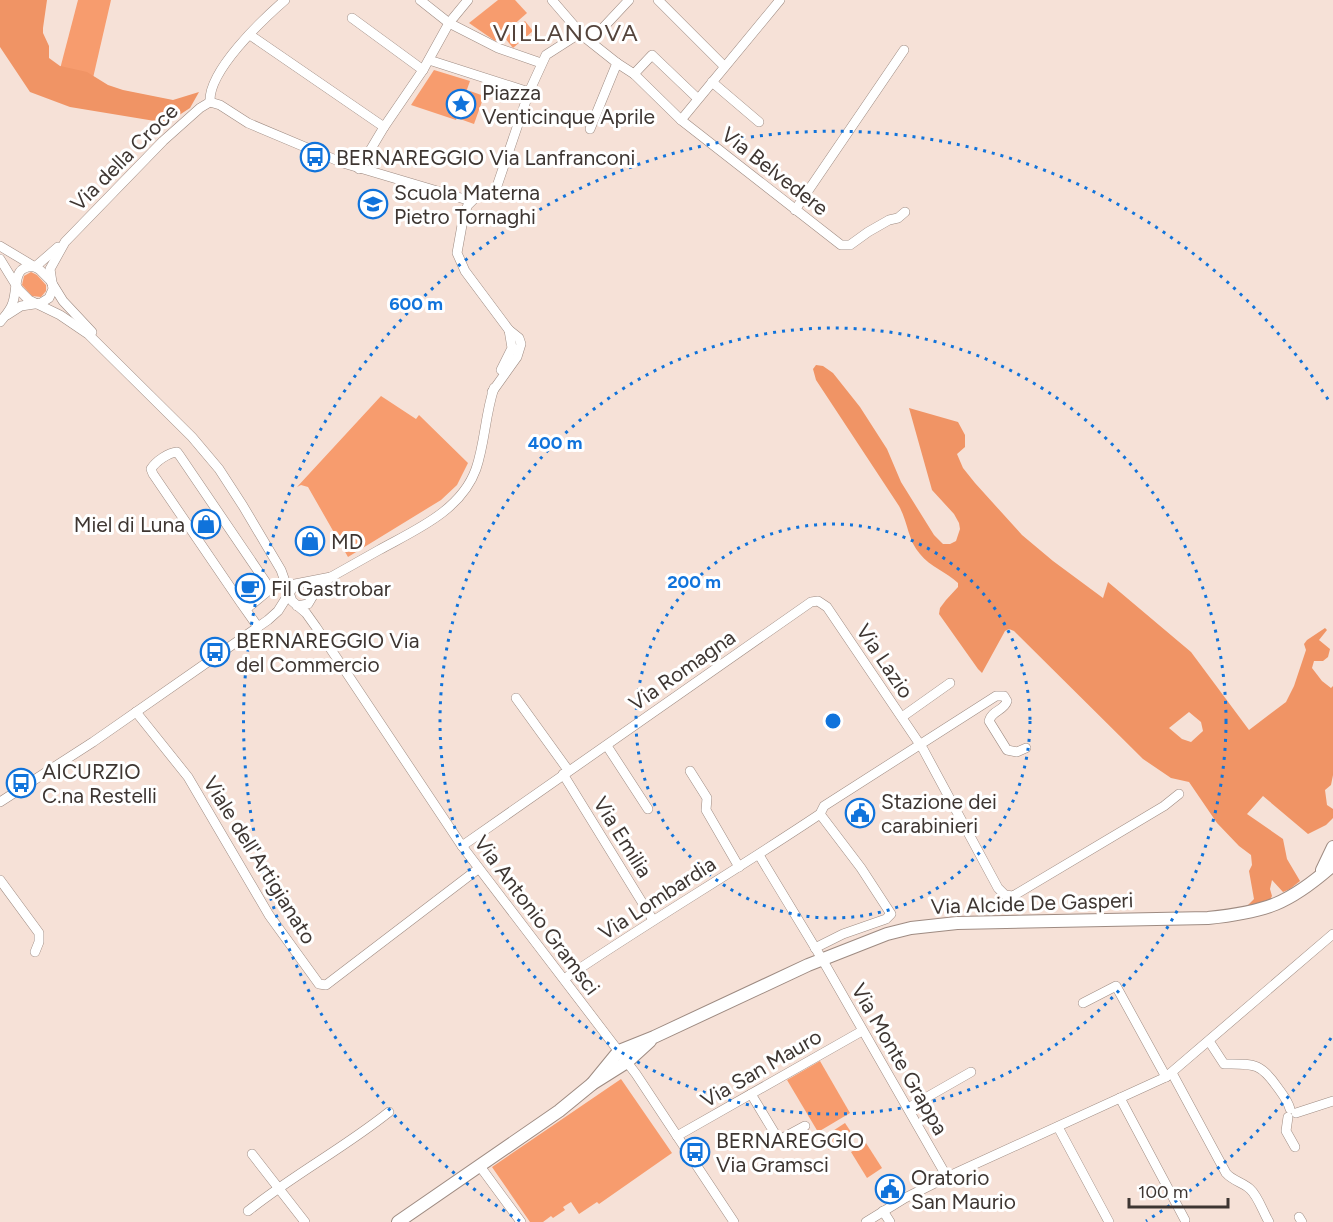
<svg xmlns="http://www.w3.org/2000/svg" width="1333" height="1222" viewBox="0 0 1333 1222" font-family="Figtree,sans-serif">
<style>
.green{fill:#f79c6e}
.forest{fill:#f09465;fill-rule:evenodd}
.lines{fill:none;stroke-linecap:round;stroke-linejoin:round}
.minor-casing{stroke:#9e8b82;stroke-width:10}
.major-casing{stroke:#9e8b82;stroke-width:14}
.minor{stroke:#fff;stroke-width:9}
.major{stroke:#fff;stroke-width:12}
.ring{fill:none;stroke:#1073db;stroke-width:3;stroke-dasharray:3 6}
.labels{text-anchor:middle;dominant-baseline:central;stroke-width:6;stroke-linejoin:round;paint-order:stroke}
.poi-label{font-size:21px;fill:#3e3632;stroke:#fff;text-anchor:start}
.street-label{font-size:21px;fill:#3e3632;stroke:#fff}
.quarter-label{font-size:24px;letter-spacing:1.5px;fill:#53433b;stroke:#fff}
.centre{fill:#1073db;stroke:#fff;stroke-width:3}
.ring-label{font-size:18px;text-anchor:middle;font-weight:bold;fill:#1073db;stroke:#fff;stroke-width:6;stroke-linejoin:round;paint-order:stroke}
</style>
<rect width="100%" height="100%" fill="#f6e1d7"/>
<g class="green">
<polygon points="78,0 111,0 93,78 60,69"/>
<polygon points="498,0 515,0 527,13 495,41 469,23"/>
<polygon points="525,21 533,31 513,48 505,38"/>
<polygon points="434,70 470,81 456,120 411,105"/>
<polygon points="470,91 484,96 474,124 460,119"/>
<polygon points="31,272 37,275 46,285 46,291 41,297 32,296 22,285 24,276"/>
<polygon points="381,396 416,419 419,415 468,463 457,485 441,500 348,557 308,487 301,485 297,487"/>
<polygon points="820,1061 850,1113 818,1132 787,1080"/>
<polygon points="621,1079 672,1153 599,1204 597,1202 579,1214 571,1202 563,1207 565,1210 553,1218 551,1216 543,1222 530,1222 492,1167"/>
<polygon points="845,1123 853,1135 829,1150 822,1138"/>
<polygon points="866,1143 882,1168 867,1178 851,1152"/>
</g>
<g class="forest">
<polygon points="0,0 47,0 43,28 43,33 49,46 49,58 60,66 87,72 108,85 123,90 173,100 199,92 190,108 167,123 70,107 30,92 0,47"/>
<path d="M816,365L823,366L833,373L860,407L887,449L901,482L934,535L943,544H950L956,541L960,529L959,523L954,514L932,490L909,408L958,422L965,435V447L957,454L963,468L975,483L1022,535L1053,561L1103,598L1108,582L1191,652L1249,730L1286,702L1294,686L1306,650L1304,644L1307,640L1325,628L1327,630L1319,640L1330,649L1328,657L1323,661H1314L1312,668L1322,681L1331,688L1333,686V775L1331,785L1325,790L1327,805L1333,809V818L1326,825L1308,834L1263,796L1247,814L1283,839L1287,859L1300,881L1290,889L1283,892L1272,880L1270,889L1272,896L1269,902L1245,908L1254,899L1249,871L1252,865L1251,855L1239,846L1217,823L1189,782L1171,778L1143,759L1014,631L1009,629L1005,631L982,673L978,669L939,614L940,608L946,600L958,587V583C947,572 930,567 920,554C908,541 908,522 899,506L816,380L813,369ZM1189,712L1201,722L1203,731L1191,742L1182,739L1169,728Z"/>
</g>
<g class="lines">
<g class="minor-casing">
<g id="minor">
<polyline points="420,0 449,23 498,48 541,63"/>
<polyline points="552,0 583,36 617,63 634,74 681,120 841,245 850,245 868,232 889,220 898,218 905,212"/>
<polyline points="658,0 723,65"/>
<polyline points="352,18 423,70"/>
<polyline points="250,35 384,127"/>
<polyline points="429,60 529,92"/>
<polyline points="634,74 652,55 696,97"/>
<polyline points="712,82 759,122"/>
<polyline points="210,102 220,105 248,123 343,163 471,201"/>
<path d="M210,102C208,71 262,20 285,0"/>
<polyline points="681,120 780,0"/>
<polyline points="590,129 617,63"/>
<polyline points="359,169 384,127 423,70 449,23 468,0"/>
<polyline points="795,210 904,50"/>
<polyline points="0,246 40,270 50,280 63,301 92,332"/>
<polyline points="0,259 19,290 29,300 60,315 88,334 192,437 219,469 243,506 281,570 292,601 306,613 316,627 462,846 636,1074 734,1222"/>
<polyline points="7,315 21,306 41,303 49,298 53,289 50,269 65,242 163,141 200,108 210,102"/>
<path d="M0,322C5,316 11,310 13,302C18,287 12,264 35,267L58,247"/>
<polyline points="501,370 512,348 509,330"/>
<polyline points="492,392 517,357 521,344 519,338 509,330 465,271 457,253 464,214 468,205 475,198 493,192 496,189 529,92 546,55 574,37 600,31 629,0"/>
<path d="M297,606L308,604L318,587L331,577C347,568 363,559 379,550C415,530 461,511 476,469C485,443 485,415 494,388"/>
<path d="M246,609L268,591L269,587L180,456L177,452C168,453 156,461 151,469L153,474L241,603L258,627"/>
<polyline points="516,698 568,770"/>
<polyline points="136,712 188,777 269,915 319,984 326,985 478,869"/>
<polyline points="902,717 950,683"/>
<polyline points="607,746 648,809"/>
<polyline points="690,771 707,798 706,810 739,867"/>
<polyline points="563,774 653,920"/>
<polyline points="0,802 93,742 268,620 278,611 295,584 331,577"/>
<polyline points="462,846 811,602 818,601 827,607 923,749 998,888 1005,895 1013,896 1164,806 1179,794"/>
<polyline points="759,855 822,959 947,1177"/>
<polyline points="0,880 39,933 39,942 35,952"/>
<polyline points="815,948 843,934 886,919 891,914 861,868 820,814"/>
<path d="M564,979C648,922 735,871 820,814L824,806L996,696H1004L1007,701C1004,711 992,710 989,721L1007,750L1017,752L1026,748"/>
<polyline points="1083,1003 1116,986 1166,1077"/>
<path d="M1209,1041L1224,1064C1254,1064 1260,1062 1278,1088C1283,1095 1288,1101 1290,1109"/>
<path d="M1172,1073L1226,1173C1233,1181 1242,1182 1250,1189C1258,1196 1263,1212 1269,1222"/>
<polyline points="751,1094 777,1137 781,1139 805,1126"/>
<polyline points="1120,1098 1185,1220"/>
<polyline points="908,1108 971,1072"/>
<polyline points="1296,1113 1333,1101"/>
<polyline points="1288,1117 1286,1131 1295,1147"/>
<polyline points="1058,1127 1109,1222"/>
<polyline points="677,1136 862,1031"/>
<polyline points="252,1154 305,1222"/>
<polyline points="479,1165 521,1222"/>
<path d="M248,1211C293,1175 344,1148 389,1112"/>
<polyline points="883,1211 890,1222"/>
<polyline points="1299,1217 1302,1222"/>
<polyline points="866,1222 905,1198 949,1176 1166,1077 1333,934"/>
</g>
</g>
<g class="major-casing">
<g id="major">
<polyline points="1322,870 1333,847"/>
<path d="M592,1084L619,1051L654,1037L808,965L887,934L911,928L957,923L1208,918C1266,912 1289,904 1333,865"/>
<polyline points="398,1222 559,1111 592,1084 627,1062 650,1041"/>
</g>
</g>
<use href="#minor" class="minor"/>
<use href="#major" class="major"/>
</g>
<g class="ring">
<circle cx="833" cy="721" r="197"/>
<circle cx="833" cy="721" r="393"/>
<path d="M1331 1038A590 590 0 0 1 1146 1221M520 1221A590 590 0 1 1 1331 404"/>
</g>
<defs>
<g id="sight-ring" transform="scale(1.5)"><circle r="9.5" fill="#fff" stroke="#1073db" stroke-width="1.5"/><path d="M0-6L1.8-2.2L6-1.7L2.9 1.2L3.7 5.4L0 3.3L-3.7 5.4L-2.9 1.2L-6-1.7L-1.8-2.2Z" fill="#1073db"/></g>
<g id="bus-ring" transform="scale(1.5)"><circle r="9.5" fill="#fff" stroke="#1073db" stroke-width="1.5"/><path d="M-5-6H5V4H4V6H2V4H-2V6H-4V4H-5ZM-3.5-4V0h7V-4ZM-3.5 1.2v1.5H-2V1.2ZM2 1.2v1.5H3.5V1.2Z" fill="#1073db"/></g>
<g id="school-ring" transform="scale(1.5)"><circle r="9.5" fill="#fff" stroke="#1073db" stroke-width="1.5"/><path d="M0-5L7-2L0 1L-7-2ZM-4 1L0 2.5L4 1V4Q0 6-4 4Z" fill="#1073db"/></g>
<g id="shop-ring" transform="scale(1.5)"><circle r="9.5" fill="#fff" stroke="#1073db" stroke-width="1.5"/><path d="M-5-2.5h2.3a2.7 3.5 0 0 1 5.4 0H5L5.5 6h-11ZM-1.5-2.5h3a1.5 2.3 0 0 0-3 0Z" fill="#1073db"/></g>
<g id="cafe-ring" transform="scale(1.5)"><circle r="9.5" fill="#fff" stroke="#1073db" stroke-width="1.5"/><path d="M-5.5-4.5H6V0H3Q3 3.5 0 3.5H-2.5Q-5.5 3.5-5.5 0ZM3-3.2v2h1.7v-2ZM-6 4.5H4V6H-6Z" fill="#1073db"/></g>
<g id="civic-ring" transform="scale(1.5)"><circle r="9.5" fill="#fff" stroke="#1073db" stroke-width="1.5"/><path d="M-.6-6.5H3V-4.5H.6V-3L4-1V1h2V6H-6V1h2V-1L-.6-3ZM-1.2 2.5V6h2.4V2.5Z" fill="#1073db"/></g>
</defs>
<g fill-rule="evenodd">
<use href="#sight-ring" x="461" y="104"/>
<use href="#bus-ring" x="315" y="157"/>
<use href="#school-ring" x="373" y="204"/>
<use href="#shop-ring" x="206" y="524"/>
<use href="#shop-ring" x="310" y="541"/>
<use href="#cafe-ring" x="250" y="588"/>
<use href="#bus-ring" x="215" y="652"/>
<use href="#bus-ring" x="21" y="783"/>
<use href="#civic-ring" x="860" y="813"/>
<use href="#bus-ring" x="695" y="1152"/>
<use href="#civic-ring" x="890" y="1189"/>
</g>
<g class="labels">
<g class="poi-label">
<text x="482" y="92">Piazza<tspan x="482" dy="24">Venticinque Aprile</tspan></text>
<text x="336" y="157">BERNAREGGIO Via Lanfranconi</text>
<text x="394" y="192">Scuola Materna<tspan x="394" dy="24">Pietro Tornaghi</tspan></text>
<text x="185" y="524" text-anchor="end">Miel di Luna</text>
<text x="331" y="541">MD</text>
<text x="271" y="588">Fil Gastrobar</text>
<text x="236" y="640">BERNAREGGIO Via<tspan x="236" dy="24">del Commercio</tspan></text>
<text x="42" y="771">AICURZIO<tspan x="42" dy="24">C.na Restelli</tspan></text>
<text x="881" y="801">Stazione dei<tspan x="881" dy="24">carabinieri</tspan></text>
<text x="716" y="1140">BERNAREGGIO<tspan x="716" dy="24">Via Gramsci</tspan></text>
<text x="911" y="1177">Oratorio<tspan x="911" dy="24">San Maurio</tspan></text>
</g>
<g class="street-label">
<text transform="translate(124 157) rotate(-45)">Via della Croce</text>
<text transform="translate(775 171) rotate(38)">Via Belvedere</text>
<text transform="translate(885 661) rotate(56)">Via Lazio</text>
<text transform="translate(682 670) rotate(-35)">Via Romagna</text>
<text transform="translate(623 837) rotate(58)">Via Emilia</text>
<text transform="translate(260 860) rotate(58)">Viale dell'Artigianato</text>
<text transform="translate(657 898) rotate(-33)">Via Lombardia</text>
<text transform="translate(1032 903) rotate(-2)">Via Alcide De Gasperi</text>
<text transform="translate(537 915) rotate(53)">Via Antonio Gramsci</text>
<text transform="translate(900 1059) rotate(60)">Via Monte Grappa</text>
<text transform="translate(761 1068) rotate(-30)">Via San Mauro</text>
</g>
<g class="quarter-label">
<text x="566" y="32">VILLANOVA</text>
</g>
</g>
<circle cx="833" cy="721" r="9" class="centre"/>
<g class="ring-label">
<text x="416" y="310">600 m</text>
<text x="555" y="449">400 m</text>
<text x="694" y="588">200 m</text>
</g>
<path d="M1129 1198v9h99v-9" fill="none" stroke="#3e3632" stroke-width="3"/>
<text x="1138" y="1198" font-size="18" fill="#3e3632" stroke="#ffffff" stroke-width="4.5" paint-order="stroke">100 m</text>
</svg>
